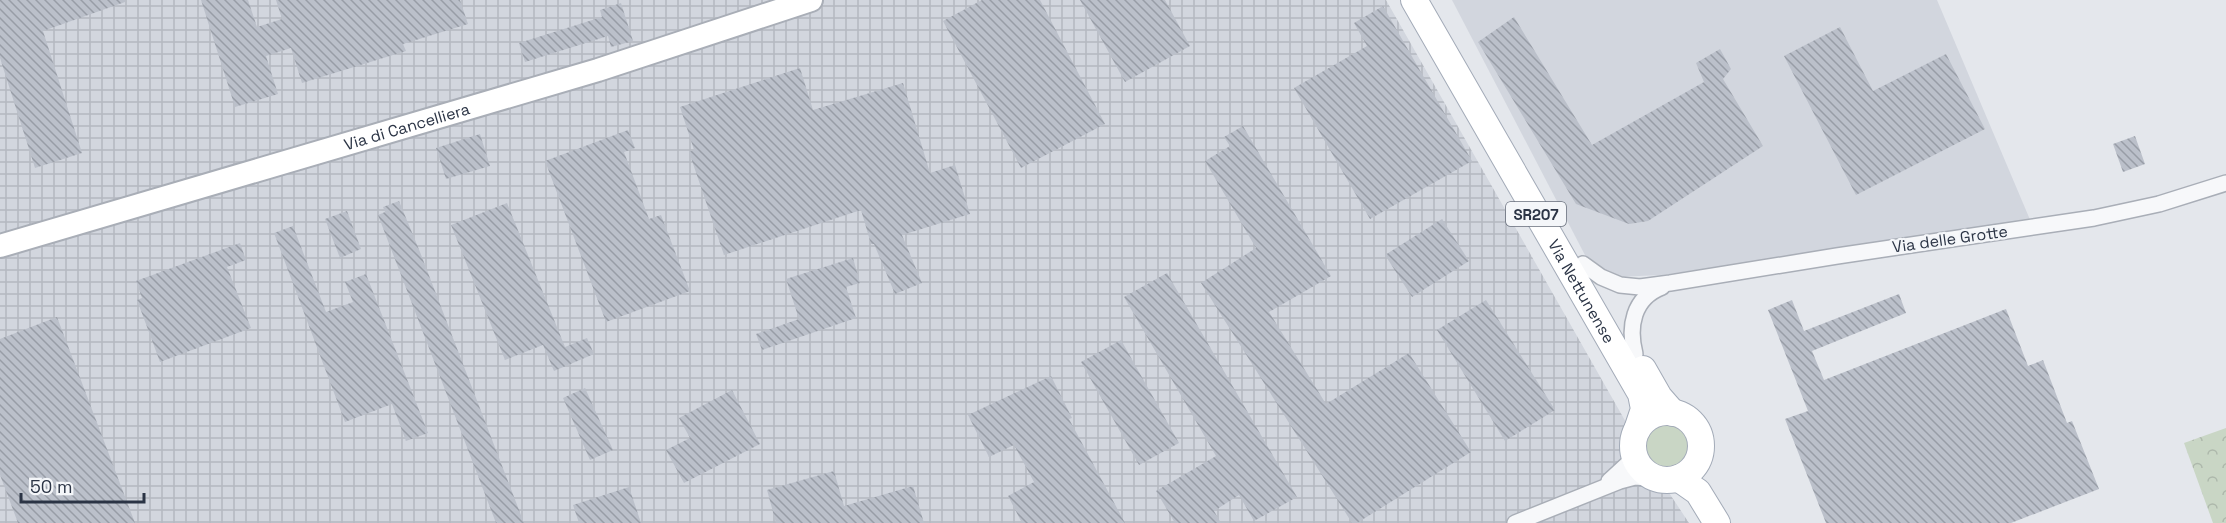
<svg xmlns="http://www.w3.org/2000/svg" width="2226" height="523" viewBox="0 0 2226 523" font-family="'Space Grotesk',sans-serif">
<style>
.built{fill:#d2d6de}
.industrial{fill:url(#industrial-grid)}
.green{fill:#c9d6c5}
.forest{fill:url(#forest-crowns)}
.building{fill:url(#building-back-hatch)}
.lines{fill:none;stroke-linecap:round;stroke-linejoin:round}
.street-casing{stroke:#a9aeb7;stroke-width:18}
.secondary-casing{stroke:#a9aeb7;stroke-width:26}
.primary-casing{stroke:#a3abb8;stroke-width:28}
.street{stroke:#f7f8fa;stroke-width:15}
.secondary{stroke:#fff;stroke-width:22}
.primary{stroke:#fff;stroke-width:26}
.labels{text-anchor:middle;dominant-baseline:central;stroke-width:4.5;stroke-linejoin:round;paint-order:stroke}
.shield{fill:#f4f6f9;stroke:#676e7b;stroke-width:1.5}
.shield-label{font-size:15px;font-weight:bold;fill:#2b3445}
.street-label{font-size:16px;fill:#2b3445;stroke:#f4f6f9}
</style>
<defs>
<pattern id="industrial-grid" width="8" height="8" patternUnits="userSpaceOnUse" patternTransform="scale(1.5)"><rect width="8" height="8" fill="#d2d6de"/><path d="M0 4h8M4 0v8" fill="none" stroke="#b4b8c0"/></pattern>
<pattern id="forest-crowns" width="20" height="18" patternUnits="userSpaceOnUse" patternTransform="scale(1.5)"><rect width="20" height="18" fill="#c9d6c5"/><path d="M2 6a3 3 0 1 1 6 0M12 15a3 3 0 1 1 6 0" fill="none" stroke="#adb8ab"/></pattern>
<pattern id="building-back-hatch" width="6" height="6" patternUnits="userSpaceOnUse" patternTransform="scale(1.5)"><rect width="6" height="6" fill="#bbc0ca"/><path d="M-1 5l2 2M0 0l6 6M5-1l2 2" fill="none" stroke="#989da6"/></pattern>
</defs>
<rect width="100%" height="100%" fill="#e4e7ec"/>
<polygon class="built" points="1452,0 1937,0 2031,222 1661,275 1616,277 1602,271 1586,257"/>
<polygon class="industrial" points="0,0 1386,0 1648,461 1689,523 0,523"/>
<circle class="green" cx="1667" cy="446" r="31"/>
<polygon class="forest" points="2226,428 2226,523 2213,523 2184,443"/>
<g class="building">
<polygon points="0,0 125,0 125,2 43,31 82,153 35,168 0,58"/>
<polygon points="201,0 248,0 257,27 282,19 276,0 460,0 468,24 403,44 406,51 302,83 291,48 266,56 278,94 235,107"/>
<polygon points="982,0 1040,0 1105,124 1021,168 943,21"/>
<polygon points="1080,0 1165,0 1190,46 1125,82"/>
<polygon points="621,3 633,41 611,47 608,36 525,62 519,43 602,17 600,10"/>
<polygon points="1383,6 1472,161 1370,219 1294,88 1367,46 1354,23"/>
<polygon points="1514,17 1592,145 1704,82 1696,63 1720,49 1731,69 1723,79 1763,146 1648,221 1629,224 1576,204 1478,42"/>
<polygon points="1840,27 1873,91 1946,54 1985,129 1856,195 1784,56"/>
<polygon points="800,68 813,110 903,83 930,173 955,165 970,214 902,235 922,283 895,294 874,244 871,244 861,210 724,255 689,152 694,150 680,107"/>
<polygon points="1243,126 1331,276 1269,312 1326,404 1409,353 1471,452 1357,523 1352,523 1201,283 1256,248 1205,161 1230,146 1224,137"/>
<polygon points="628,130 635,148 624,152 649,219 661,215 690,291 606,322 545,161"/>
<polygon points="480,134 490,166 446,179 436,148"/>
<polygon points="2135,136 2145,164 2123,172 2113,144"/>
<polygon points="399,201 420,252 524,523 496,523 378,215 385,212 383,207"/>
<polygon points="507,203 565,347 587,338 594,354 554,371 543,345 505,360 451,225"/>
<polygon points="347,211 361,249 340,258 325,219"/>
<polygon points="1442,219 1469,261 1412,297 1385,255"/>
<polygon points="293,226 326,312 353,302 345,282 366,274 428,433 406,441 392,404 345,422 274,233"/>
<polygon points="240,243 246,260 227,267 251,328 160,362 137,300 142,298 136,281"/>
<polygon points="853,258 860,283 846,287 856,318 762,350 756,334 799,319 786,279"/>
<polygon points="1167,273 1297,497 1254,521 1239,495 1214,511 1221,523 1175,523 1156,491 1216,456 1124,297"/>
<polygon points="1899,294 1906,313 1812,351 1824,380 2006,309 2028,366 2043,360 2067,423 2072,421 2099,489 2011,523 1826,523 1785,419 1808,411 1768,310 1792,300 1804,331"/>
<polygon points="1486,300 1555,410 1505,441 1437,330"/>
<polygon points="57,317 135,523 18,523 0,475 0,339"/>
<polygon points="1121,340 1179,443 1139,465 1081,362"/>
<polygon points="1051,376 1072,418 1069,419 1125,523 1022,523 1008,496 1034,482 1014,445 989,457 968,415"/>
<polygon points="585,388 613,450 590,460 563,398"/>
<polygon points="732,390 760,444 684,483 666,450 690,438 679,418"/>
<polygon points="834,471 844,506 913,486 924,523 776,523 767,490"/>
<polygon points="629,487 641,523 579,523 573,505"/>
</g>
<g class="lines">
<g class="street-casing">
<g id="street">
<polyline points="1583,264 1601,277 1620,285 1640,287 1670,283 1837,256 2094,218 2159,204 2226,183"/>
<path d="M1635,354C1628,327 1633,298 1662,287"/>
<polyline points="1609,481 1635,457"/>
<polyline points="1515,523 1620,481 1635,477 1660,479"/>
</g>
</g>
<g class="secondary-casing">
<g id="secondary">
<path id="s1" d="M0,246L598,70L811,0"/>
</g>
</g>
<g class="primary-casing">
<g id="primary">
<path id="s2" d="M1414,0L1641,394L1644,409L1637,430"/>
<polyline points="1643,369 1659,397 1673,413"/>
<circle cx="1667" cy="446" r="34"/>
<polyline points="1678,478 1698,492 1717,523"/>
</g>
</g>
<use href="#street" class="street"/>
<use href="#secondary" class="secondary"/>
<use href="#primary" class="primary"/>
</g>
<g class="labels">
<rect class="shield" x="1506" y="202" width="60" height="24" rx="4.5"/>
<g class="shield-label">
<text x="1536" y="214">SR207</text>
</g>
<g class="street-label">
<text stroke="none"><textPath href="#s1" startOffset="424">Via di Cancelliera</textPath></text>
<text transform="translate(1950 239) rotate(-8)">Via delle Grotte</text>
<text stroke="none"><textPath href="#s2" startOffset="336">Via Nettunense</textPath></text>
</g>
</g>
<path d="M21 493v9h123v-9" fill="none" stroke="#2b3445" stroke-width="3"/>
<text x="30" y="493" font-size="18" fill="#2b3445" stroke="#f4f6f9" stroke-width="4.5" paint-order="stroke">50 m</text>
</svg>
